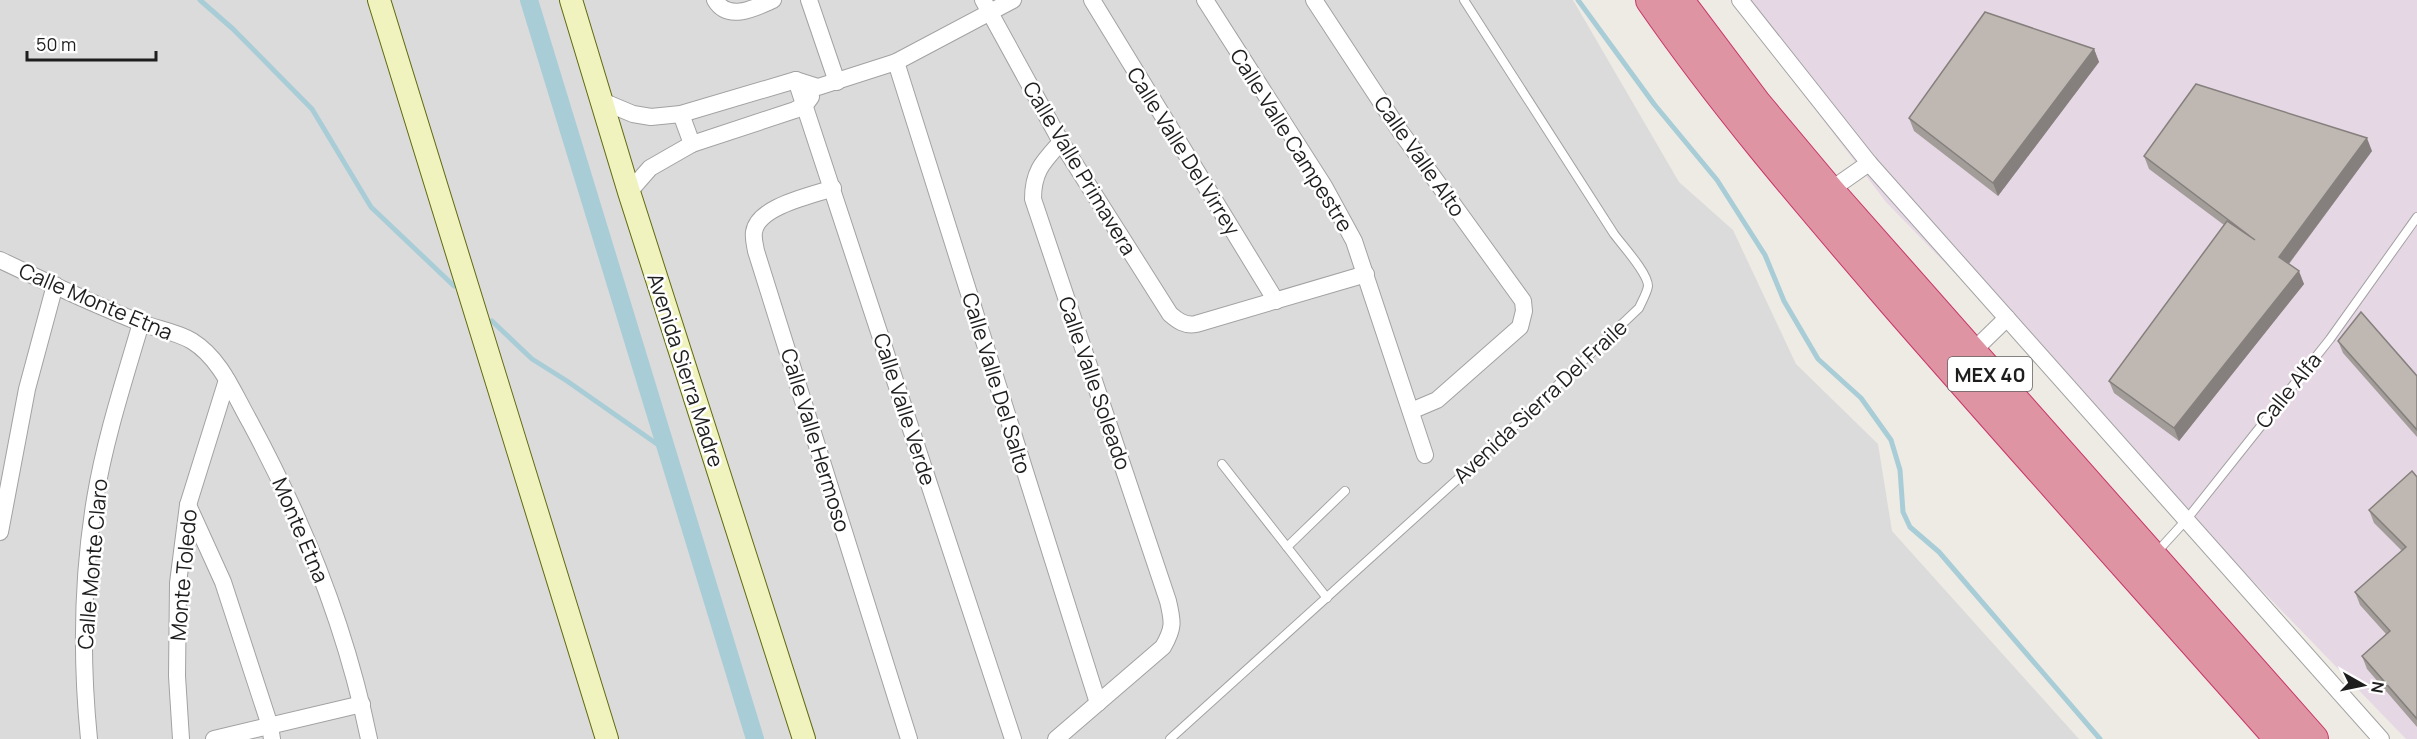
<svg xmlns="http://www.w3.org/2000/svg" width="2417" height="739" viewBox="0 0 2417 739" font-family="Manrope,sans-serif">
<style>
.residential{fill:#dcdbdb}
.industrial{fill:#e6d7e4}
.lines{fill:none;stroke-linecap:round;stroke-linejoin:round}
.stream{stroke:#a9cdd7;stroke-width:5}
.canal{stroke:#a9cdd7;stroke-width:18}
.lane-casing{stroke:#a2a2a2;stroke-width:10}
.street-casing{stroke:#a2a2a2;stroke-width:18}
.secondary-casing{stroke:#616a0f;stroke-width:24}
.highway-casing{stroke:#c93568;stroke-width:32}
.lane{stroke:#fff;stroke-width:8}
.street{stroke:#fff;stroke-width:16}
.secondary{stroke:#f1f3be;stroke-width:22}
.highway{stroke:#de94a2;stroke-width:30}
.wall{fill:#a39d99}
.shaded-wall{fill:#85807d}
.building{fill:#beb7b2;stroke:#85807d;stroke-width:1.5}
.labels{text-anchor:middle;dominant-baseline:central;stroke-width:5;stroke-linejoin:round;paint-order:stroke}
.shield{fill:#fff;stroke:#626262;stroke-width:1.5}
.shield-label{font-size:20px;font-weight:bold;fill:#1e1e1e}
.street-label{font-size:21px;fill:#1e1e1e;stroke:#fff}
</style>
<rect width="100%" height="100%" fill="#eeebe5"/>
<polygon class="residential" points="0,0 1573,0 1679,182 1733,230 1796,364 1878,444 1892,531 2079,739 0,739"/>
<polygon class="industrial" points="1731,0 2417,0 2417,739 2406,739 1886,202"/>
<g class="lines">
<g class="stream">
<polyline points="200,0 233,29 312,109 371,207 454,286"/>
<polyline points="1578,0 1654,104 1717,180 1765,255 1784,301 1818,359 1861,398 1891,440 1900,470 1903,512 1910,527 1939,552 2100,739"/>
<polyline points="492,321 532,359 567,381 667,451"/>
</g>
<polyline class="canal" points="529,0 755,739"/>
<g class="lane-casing">
<g id="lane">
<polyline points="1222,464 1327,598"/>
<polyline points="1287,547 1345,491"/>
<polyline points="2156,553 2187,519 2330,339 2417,217"/>
<path d="M1170,739L1470,468L1639,308C1642,301 1647,293 1648,286C1648,273 1622,245 1614,234L1464,0"/>
</g>
</g>
<g class="street-casing">
<g id="street">
<path d="M715,0C728,22 755,8 773,0"/>
<polyline points="809,0 837,82"/>
<path d="M983,0L1061,142L1170,314C1178,321 1185,326 1196,324L1366,274"/>
<polyline points="1092,0 1276,301"/>
<polyline points="1205,0 1324,186 1354,241 1425,455"/>
<polyline points="1314,0 1400,131 1523,301 1524,311 1520,327 1437,400 1411,411"/>
<polyline points="1740,0 1869,163 2381,739"/>
<polyline points="896,62 1098,703"/>
<polyline points="796,80 1013,739"/>
<polyline points="602,101 633,114 651,117 681,114 796,80 818,87 896,62 1013,0"/>
<polyline points="681,114 692,144"/>
<path d="M833,188C811,196 758,206 754,232C753,238 755,245 756,251L909,739"/>
<polyline points="1829,191 1869,163"/>
<polyline points="629,192 650,168 692,144 795,110 805,105 811,97"/>
<path d="M0,260C46,282 93,304 141,323C157,329 177,332 192,341C221,359 234,394 250,422C304,522 346,627 369,739"/>
<polyline points="1971,353 2007,318"/>
<polyline points="188,505 223,582 270,726 272,739"/>
<polyline points="0,532 27,389 55,285"/>
<path d="M89,739C81,659 82,578 95,499C105,439 124,381 141,323"/>
<polyline points="181,739 177,676 178,583 188,505 227,380"/>
<polyline points="214,739 362,704"/>
<path d="M1056,739L1163,647C1174,628 1173,622 1168,601L1033,199C1033,171 1043,162 1061,142"/>
</g>
</g>
<g class="secondary-casing">
<g id="secondary">
<polyline points="379,0 607,739"/>
<polyline points="571,0 629,192 804,739"/>
</g>
</g>
<g class="highway-casing">
<g id="highway">
<path d="M1651,0C1725,107 1810,205 1895,304C2022,450 2152,594 2280,739"/>
<polyline points="1678,0 1757,105 1829,191 2313,739"/>
</g>
</g>
<use href="#lane" class="lane"/>
<use href="#street" class="street"/>
<use href="#secondary" class="secondary"/>
<use href="#highway" class="highway"/>
</g>
<g class="wall">
<polygon points="2094,49 2099,62 1998,196 1914,131 1909,118"/>
<polygon points="2372,151 2289,264 2304,284 2179,441 2114,393 2109,381 2224,225 2149,169 2144,156"/>
<polygon points="2338,341 2417,376 2417,437 2343,353"/>
<polygon points="2417,477 2417,727 2367,669 2362,656 2386,634 2360,605 2355,592 2402,551 2374,523 2369,510"/>
</g>
<g class="shaded-wall">
<polygon points="2094,49 2099,62 1998,196 1993,183"/>
<polygon points="2367,138 2372,151 2284,270 2279,257"/>
<polygon points="2299,271 2304,284 2179,441 2174,428"/>
</g>
<g class="building">
<polygon points="1985,12 2094,49 1993,183 1909,118"/>
<polygon points="2196,84 2367,138 2279,257 2299,271 2174,428 2109,381 2227,221 2255,240 2144,156"/>
<polygon points="2361,312 2417,376 2417,430 2338,341"/>
<polygon points="2412,471 2417,477 2417,719 2362,656 2390,631 2355,592 2406,547 2369,510"/>
</g>
<g class="labels">
<rect class="shield" x="1948" y="357" width="84" height="34" rx="4.5"/>
<g class="shield-label">
<text x="1990" y="374">MEX 40</text>
</g>
<g class="street-label">
<text transform="translate(1292 140) rotate(58)">Calle Valle Campestre</text>
<text transform="translate(1184 151) rotate(58)">Calle Valle Del Virrey</text>
<text transform="translate(1420 156) rotate(55)">Calle Valle Alto</text>
<text transform="translate(1080 168) rotate(59)">Calle Valle Primavera</text>
<text transform="translate(96 301) rotate(23)">Calle Monte Etna</text>
<text transform="translate(686 370) rotate(72)">Avenida Sierra Madre</text>
<text transform="translate(997 383) rotate(73)">Calle Valle Del Salto</text>
<text transform="translate(1095 383) rotate(71)">Calle Valle Soleado</text>
<text transform="translate(2288 390) rotate(-51)">Calle Alfa</text>
<text transform="translate(1540 401) rotate(-43)">Avenida Sierra Del Fraile</text>
<text transform="translate(905 409) rotate(72)">Calle Valle Verde</text>
<text transform="translate(816 440) rotate(73)">Calle Valle Hermoso</text>
<text transform="translate(301 530) rotate(67)">Monte Etna</text>
<text transform="translate(92 564) rotate(-85)">Calle Monte Claro</text>
<text transform="translate(183 575) rotate(-85)">Monte Toledo</text>
</g>
</g>
<g transform="translate(2363 685) rotate(99)" stroke="#ffffff" stroke-width="4.5" paint-order="stroke">
<path d="M0-4.5L10 22L0 15L-10 22Z" fill="#1e1e1e"/>
<text y="-9" font-size="16" font-weight="bold" text-anchor="middle" fill="#1e1e1e">N</text>
</g>
<path d="M27 51v9h129v-9" fill="none" stroke="#1e1e1e" stroke-width="3"/>
<text x="36" y="51" font-size="18" fill="#1e1e1e" stroke="#ffffff" stroke-width="4.5" paint-order="stroke">50 m</text>
</svg>
